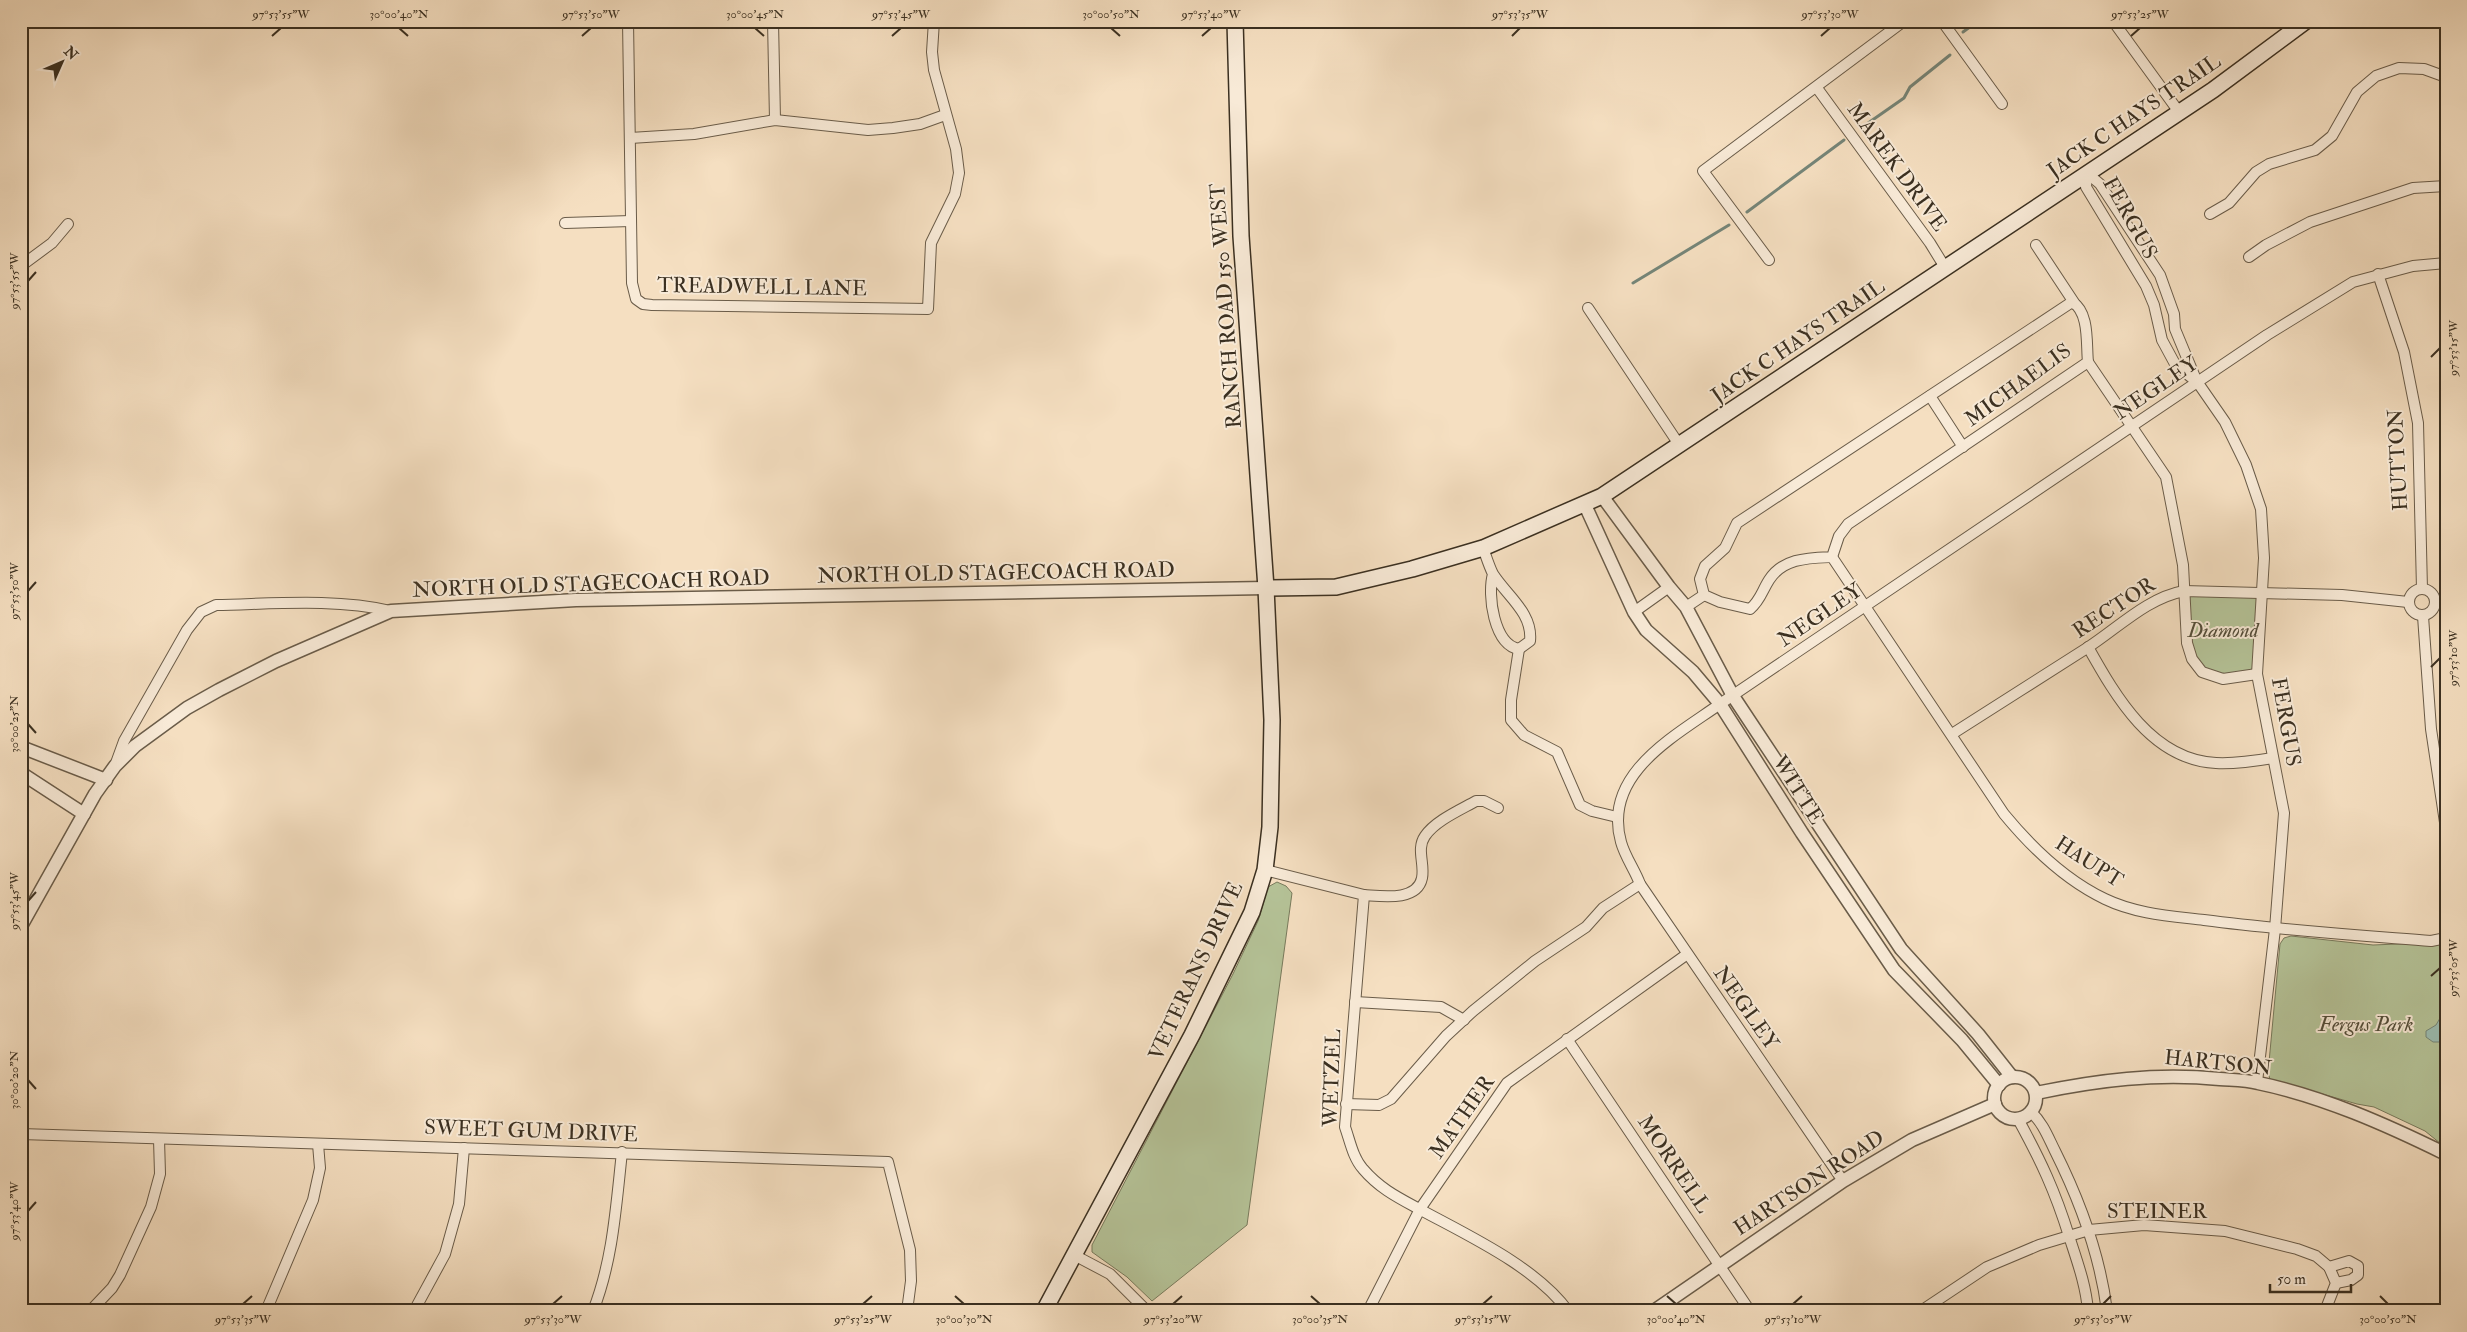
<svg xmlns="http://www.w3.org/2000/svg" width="2467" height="1332" viewBox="0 0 2467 1332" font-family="'IM FELL Double Pica',serif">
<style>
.green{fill:#b5c398;stroke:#787a5c}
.water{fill:#9cbdb2;stroke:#758578}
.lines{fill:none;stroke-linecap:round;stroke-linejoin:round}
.stream{stroke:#758578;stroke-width:3}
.minor-casing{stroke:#6a5c49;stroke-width:12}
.tertiary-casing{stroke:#6a5c49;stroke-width:15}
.secondary-casing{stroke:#3b3021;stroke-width:18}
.minor{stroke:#f8ead7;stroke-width:10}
.tertiary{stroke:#f8ead7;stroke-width:12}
.secondary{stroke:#f8ead7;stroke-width:15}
.ticks{fill:none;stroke:#3b3021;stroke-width:2}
.labels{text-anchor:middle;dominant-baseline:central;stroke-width:4;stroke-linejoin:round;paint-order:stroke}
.street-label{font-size:21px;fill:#3b3021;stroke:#f8ead7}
.park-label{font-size:21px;font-style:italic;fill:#534d39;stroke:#f8ead7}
.neatline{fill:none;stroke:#3b3021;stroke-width:2}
.ticks-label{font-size:12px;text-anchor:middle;fill:#3b3021}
</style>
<rect width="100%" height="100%" fill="#f5dfc1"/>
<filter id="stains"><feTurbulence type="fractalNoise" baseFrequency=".004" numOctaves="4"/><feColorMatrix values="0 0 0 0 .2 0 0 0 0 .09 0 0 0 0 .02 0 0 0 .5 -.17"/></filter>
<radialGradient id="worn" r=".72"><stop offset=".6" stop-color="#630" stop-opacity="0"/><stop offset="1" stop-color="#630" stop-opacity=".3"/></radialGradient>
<g class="green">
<polygon points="2185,592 2262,594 2257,674 2223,677 2203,671 2193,658"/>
<polygon points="1277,882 1286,886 1292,893 1247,1225 1152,1301 1127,1277 1092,1252 1092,1245 1233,974 1258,921 1268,887"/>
<polygon points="2291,936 2373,945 2446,942 2446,1148 2425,1131 2374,1107 2357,1104 2270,1079 2268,1073 2280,944 2284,938"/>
</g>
<polygon class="water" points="2446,1008 2446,1042 2433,1042 2426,1037 2426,1031 2436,1025"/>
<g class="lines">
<g class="stream">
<polyline points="1963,32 1978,21"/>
<polyline points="1861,128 1904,98 1910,87 1950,55"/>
<polyline points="1747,212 1844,140"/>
<polyline points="1633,283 1729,225"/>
</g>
<g class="minor-casing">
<g id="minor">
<polyline points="628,21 632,283 636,299 643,304 652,305 928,309 931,243 955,194 959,173 956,149 934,70 932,52 934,21"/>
<polyline points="773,21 775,120"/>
<polyline points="1942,21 2002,104"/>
<polyline points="2113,21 2179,112"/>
<polyline points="1817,88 1930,243 1946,269"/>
<polyline points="630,138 694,134 775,120 868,130 893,128 920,124 945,115"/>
<polyline points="2087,173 2086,187 2146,286 2154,305 2162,340 2175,364 2198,383 2225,422 2246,465 2261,509 2264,558 2257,674 2284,813 2275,929 2257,1082"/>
<polyline points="2087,173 2100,184 2160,275 2174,314 2175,329 2197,382"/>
<polyline points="2210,214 2229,203 2256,172 2269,164 2315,150 2332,136 2357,92 2376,76 2399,68 2424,69 2446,77"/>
<polyline points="565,223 631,221"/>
<polyline points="2036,245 2075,304"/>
<polyline points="2249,257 2266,245 2310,222 2413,188 2446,186"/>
<polyline points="1769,260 1703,171 1904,21"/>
<polyline points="21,266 52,243 68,224"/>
<polyline points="2378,274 2404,352 2418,423 2422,589"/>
<path d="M2072,302C2090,312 2086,345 2088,362L1848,524L1839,536L1832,557C1808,558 1783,558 1769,580C1762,591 1760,601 1750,609L1720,602L1704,595L1700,579L1705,566L1725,548L1737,523Z"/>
<polyline points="1588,308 1680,446"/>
<polyline points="2088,362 2166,477 2183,565 2187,643 2192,659 2202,672 2223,679 2257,674"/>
<polyline points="1930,396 1963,447"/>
<path d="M1483,548C1486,556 1489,566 1493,574C1507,596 1533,613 1530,641L1519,649C1494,645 1487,595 1493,574"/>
<path d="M1832,557L2004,814C2032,848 2065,880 2105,899C2136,914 2171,916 2204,920C2280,930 2355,935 2431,941L2446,938"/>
<circle cx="2422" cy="602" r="13"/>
<polyline points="1686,607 1704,595"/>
<polyline points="1634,612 1669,587"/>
<polyline points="2423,616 2431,729 2446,829"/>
<path d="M2088,647C2116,697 2152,760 2216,763C2235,764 2255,761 2273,758"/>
<polyline points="1519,649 1511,700 1511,720 1524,735 1557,752 1580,805 1592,811 1617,817"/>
<path d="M1952,734C1997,705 2042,677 2087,648C2118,628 2147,598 2184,591L2342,595L2408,602"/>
<path d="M116,763L124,741L187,630L201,612L216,605C273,604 334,598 391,611"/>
<path d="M1265,870L1364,895L1345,1127C1350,1141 1353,1158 1363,1169C1380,1189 1399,1198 1421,1210C1469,1236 1536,1267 1568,1311"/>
<path d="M1364,895C1381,896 1417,902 1422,878C1425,864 1416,849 1425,836C1435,821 1460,810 1476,801H1484L1498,808"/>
<polyline points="1355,1002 1441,1007 1464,1020"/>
<polyline points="1567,1039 1750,1311"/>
<polyline points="1346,1104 1379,1105 1391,1099 1446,1036 1473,1011 1535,961 1586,927 1603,908 1640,884"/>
<path d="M2031,1112C2043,1123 2048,1137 2055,1151C2080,1201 2100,1255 2107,1311"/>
<path d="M2018,1119C2041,1161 2055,1191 2069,1236C2077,1261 2086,1285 2088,1311"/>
<polyline points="21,1134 888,1162 910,1250 911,1281 907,1311"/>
<path d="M1843,1181L1640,884C1635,870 1625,857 1621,842C1602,774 1675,736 1720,704L2267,335L2353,282L2413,266L2446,263"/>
<polyline points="1074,1255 1110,1274 1147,1311"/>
<polyline points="2329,1267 2349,1261 2358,1266 2358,1275 2351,1280 2336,1283"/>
<polyline points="94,1307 112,1288 120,1275 151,1207 160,1174 159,1139"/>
<polyline points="266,1311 313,1200 320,1168 318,1144"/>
<polyline points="414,1311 445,1254 459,1204 464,1148"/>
<path d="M593,1311C613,1260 616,1206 622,1152"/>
<polyline points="1368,1311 1420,1209 1507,1083 1686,955"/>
<polyline points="1921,1311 1987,1267 2039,1245 2089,1230 2144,1225 2225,1231 2297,1249 2316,1256 2329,1267 2336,1283 2325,1311"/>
</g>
</g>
<g class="tertiary-casing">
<g id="tertiary">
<polyline points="1602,496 1669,587 1686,607 1733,696 1901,949 1978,1034 2012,1077"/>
<polyline points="1585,505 1634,612 1646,630 1693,672 1720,704 1802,833 1894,970 1962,1040 1999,1085"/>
<polyline points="21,747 106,780"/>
<polyline points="21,773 84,814"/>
<polyline points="21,926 95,794 115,766 135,746 187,708 219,690 276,661 391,611 576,600 1266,588"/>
<circle cx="2015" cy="1098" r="21"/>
<path d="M2036,1093C2099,1080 2155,1073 2220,1079C2233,1080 2246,1080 2258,1083C2322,1096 2387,1125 2446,1154"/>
<polyline points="1654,1311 1843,1181 1912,1140 1995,1104"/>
</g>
</g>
<g class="secondary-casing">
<g id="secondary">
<polyline points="1266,588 1336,587 1412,569 1483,548 1602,496 2213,90 2306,21"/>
<polyline points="1044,1311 1192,1035 1252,912 1265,870 1270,827 1272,720 1266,588 1241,236 1235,21"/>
</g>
</g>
<use href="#minor" class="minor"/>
<use href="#tertiary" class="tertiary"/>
<use href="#secondary" class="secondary"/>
</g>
<path class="ticks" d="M399,28L408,36M755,28L764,36M1111,28L1120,36M272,36L281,28M582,36L591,28M892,36L901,28M1202,36L1211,28M1512,36L1520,28M1821,36L1830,28M2131,36L2140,28M28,281L36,272M2431,357L2440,348M28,591L36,582M2431,667L2440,658M28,724L36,733M28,901L36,892M2431,976L2440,968M28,1080L36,1089M28,1211L36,1202M955,1296L964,1304M1311,1296L1320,1304M1667,1296L1676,1304M2380,1296L2388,1304M243,1304L252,1296M553,1304L562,1296M863,1304L872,1296M1173,1304L1182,1296M1483,1304L1492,1296M1793,1304L1802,1296M2103,1304L2111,1296"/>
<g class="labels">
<g class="street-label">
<text transform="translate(2134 116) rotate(-34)">JACK C HAYS TRAIL</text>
<text transform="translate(1897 167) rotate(54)">MAREK DRIVE</text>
<text transform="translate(2130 218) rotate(61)">FERGUS</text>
<text transform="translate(762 287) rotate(1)">TREADWELL LANE</text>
<text transform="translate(1226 306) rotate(-94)">RANCH ROAD 150 WEST</text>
<text transform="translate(1798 341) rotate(-34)">JACK C HAYS TRAIL</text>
<text transform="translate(2018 385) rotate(-36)">MICHAELIS</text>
<text transform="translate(2156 388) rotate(-34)">NEGLEY</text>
<text transform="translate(2398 460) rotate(-93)">HUTTON</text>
<text transform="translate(996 573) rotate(-1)">NORTH OLD STAGECOACH ROAD</text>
<text transform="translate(591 584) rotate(-2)">NORTH OLD STAGECOACH ROAD</text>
<text transform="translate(2114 608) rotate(-33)">RECTOR</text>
<text transform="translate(1820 615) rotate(-34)">NEGLEY</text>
<text transform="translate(2286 722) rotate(80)">FERGUS</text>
<text transform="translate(1798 790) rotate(58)">WITTE</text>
<text transform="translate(2089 862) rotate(33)">HAUPT</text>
<text transform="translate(1196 971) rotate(-65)">VETERANS DRIVE</text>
<text transform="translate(1746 1008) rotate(55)">NEGLEY</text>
<text transform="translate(2218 1063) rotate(6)">HARTSON</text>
<text transform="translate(1332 1078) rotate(-88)">WETZEL</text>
<text transform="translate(1462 1117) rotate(-55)">MATHER</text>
<text transform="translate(531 1131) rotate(2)">SWEET GUM DRIVE</text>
<text transform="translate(1674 1164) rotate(56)">MORRELL</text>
<text transform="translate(1809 1183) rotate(-33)">HARTSON ROAD</text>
<text x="2157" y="1211">STEINER</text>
</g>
<g class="park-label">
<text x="2223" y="630">Diamond</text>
<text x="2366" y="1024">Fergus Park</text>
</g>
</g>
<rect width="2467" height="1332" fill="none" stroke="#f5dfc1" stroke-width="55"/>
<g transform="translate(62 62) rotate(45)" stroke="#f8ead7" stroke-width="4" paint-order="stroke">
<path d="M0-4L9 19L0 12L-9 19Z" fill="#3b3021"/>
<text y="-8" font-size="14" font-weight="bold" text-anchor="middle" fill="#3b3021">N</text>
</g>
<path d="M2270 1284v8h81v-8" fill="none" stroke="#3b3021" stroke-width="2.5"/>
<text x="2277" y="1284" font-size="15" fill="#3b3021" stroke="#f8ead7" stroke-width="4" paint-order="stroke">50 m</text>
<rect x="28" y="28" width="2412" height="1276" class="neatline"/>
<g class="ticks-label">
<text x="281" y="18">97°53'55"W</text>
<text x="399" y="18">30°00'40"N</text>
<text x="591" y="18">97°53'50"W</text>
<text x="755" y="18">30°00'45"N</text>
<text x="901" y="18">97°53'45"W</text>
<text x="1111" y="18">30°00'50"N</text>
<text x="1211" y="18">97°53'40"W</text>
<text x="1520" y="18">97°53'35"W</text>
<text x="1830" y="18">97°53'30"W</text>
<text x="2140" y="18">97°53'25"W</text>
<text transform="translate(14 281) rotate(-90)" y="4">97°53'55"W</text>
<text transform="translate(2453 348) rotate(-90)" y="4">97°53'15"W</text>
<text transform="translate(14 591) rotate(-90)" y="4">97°53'50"W</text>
<text transform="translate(2453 658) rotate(-90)" y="4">97°53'10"W</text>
<text transform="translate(14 724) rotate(-90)" y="4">30°00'25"N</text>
<text transform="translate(14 901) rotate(-90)" y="4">97°53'45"W</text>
<text transform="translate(2453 968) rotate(-90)" y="4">97°53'05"W</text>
<text transform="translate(14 1080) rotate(-90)" y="4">30°00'20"N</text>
<text transform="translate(14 1211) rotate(-90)" y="4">97°53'40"W</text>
<text x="243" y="1323">97°53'35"W</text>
<text x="553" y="1323">97°53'30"W</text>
<text x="863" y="1323">97°53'25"W</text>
<text x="964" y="1323">30°00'30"N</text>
<text x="1173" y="1323">97°53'20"W</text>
<text x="1320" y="1323">30°00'35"N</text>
<text x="1483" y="1323">97°53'15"W</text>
<text x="1676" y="1323">30°00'40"N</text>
<text x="1793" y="1323">97°53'10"W</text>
<text x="2103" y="1323">97°53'05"W</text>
<text x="2388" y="1323">30°00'50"N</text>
</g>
<rect width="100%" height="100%" filter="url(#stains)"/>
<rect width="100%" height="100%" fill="url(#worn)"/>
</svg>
